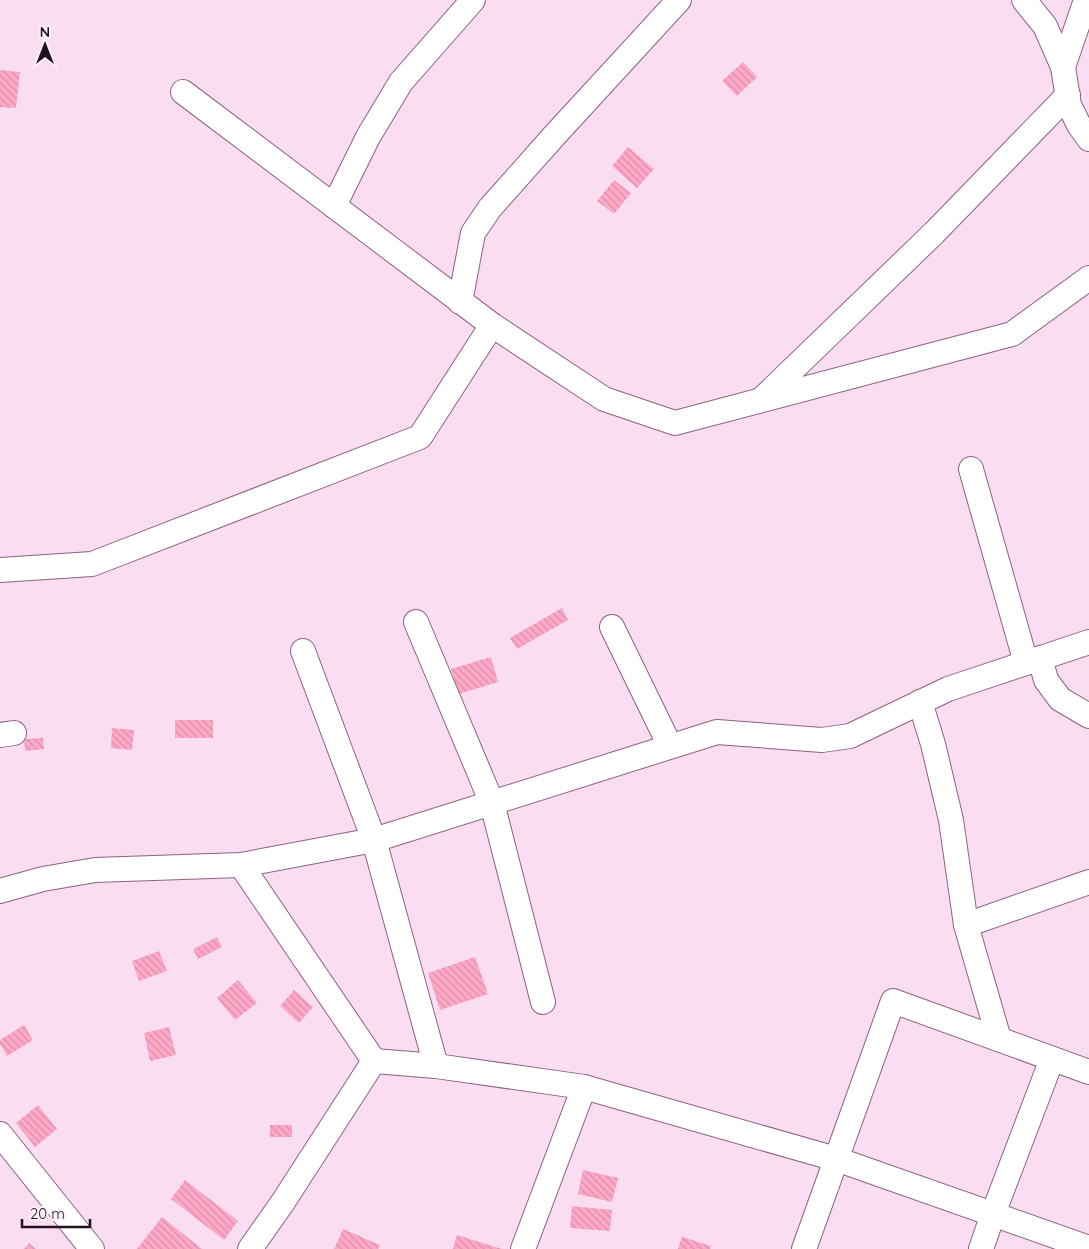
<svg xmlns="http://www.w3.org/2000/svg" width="1089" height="1249" viewBox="0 0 1089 1249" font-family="Quicksand,sans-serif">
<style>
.building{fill:url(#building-back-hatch)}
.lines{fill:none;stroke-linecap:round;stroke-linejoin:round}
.minor-casing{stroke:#8d6181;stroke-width:26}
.minor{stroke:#fff;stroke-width:24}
</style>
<defs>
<pattern id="building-back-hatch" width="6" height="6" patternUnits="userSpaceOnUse" patternTransform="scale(1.25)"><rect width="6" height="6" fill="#fda8c6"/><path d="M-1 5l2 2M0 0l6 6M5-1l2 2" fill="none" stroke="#d990aa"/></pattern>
</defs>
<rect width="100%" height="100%" fill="#fbddf2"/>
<g class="building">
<polygon points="743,62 757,77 737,96 722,81"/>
<polygon points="0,70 20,72 16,108 0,107"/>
<polygon points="628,147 654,169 637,188 612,166"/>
<polygon points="614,180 631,193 614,214 597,201"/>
<polygon points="562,608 568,620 517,649 510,638"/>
<polygon points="491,657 498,682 459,694 451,669"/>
<rect x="175" y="720" width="38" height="18"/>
<polygon points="112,728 134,730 132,750 111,748"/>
<polygon points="43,738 44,749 25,751 24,739"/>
<polygon points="217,937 222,947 198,959 193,949"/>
<polygon points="159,951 167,971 139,981 132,961"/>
<polygon points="475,957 488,994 440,1010 428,973"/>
<polygon points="238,980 257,1003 235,1020 217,998"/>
<polygon points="294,990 313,1007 299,1023 280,1006"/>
<polygon points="24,1025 33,1040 7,1056 0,1044 0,1040"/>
<polygon points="169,1027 176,1055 150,1061 144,1033"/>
<polygon points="38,1105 57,1129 35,1147 16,1123"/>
<rect x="270" y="1125" width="22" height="12"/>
<polygon points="583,1170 618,1178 612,1202 578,1194"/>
<polygon points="185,1180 238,1221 224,1240 171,1199"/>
<polygon points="572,1206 612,1210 610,1231 570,1228"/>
<polygon points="162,1217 202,1249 137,1249"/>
<polygon points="343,1229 380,1245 378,1249 334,1249"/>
<polygon points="457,1235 502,1249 453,1249"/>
<polygon points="682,1237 711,1246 710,1249 678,1249"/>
<polygon points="29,1243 36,1249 24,1249"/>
</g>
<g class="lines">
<g class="minor-casing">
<g id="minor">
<polyline points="1024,0 1045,26 1063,67 1069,105 1079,125 1089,139"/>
<polyline points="1063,67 1086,0"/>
<polyline points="183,92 492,325 604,399 675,423 1012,334 1089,278"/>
<polyline points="334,206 368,137 401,82 473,0"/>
<polyline points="460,302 473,233 490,208 554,136 679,0"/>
<polyline points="762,399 934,233 1068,95"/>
<polyline points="971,469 1026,663"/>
<polyline points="0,570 92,564 420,437 492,325"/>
<polyline points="416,622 492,803 543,1002"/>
<polyline points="612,627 670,746"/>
<polyline points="303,651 374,840 436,1066"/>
<polyline points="1040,658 1046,680 1060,699 1089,716"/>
<polyline points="920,702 933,744 951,820 966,925 999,1039"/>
<polyline points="0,735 14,733"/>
<polyline points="241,865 374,1061 283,1202 250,1249"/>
<polyline points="0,891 43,879 95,870 241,865 374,840 717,732 822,740 850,736 948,689 1089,642"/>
<polyline points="966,925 1089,882"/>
<polyline points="374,1061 436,1066 584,1087 836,1159 1089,1248"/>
<polyline points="0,1134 92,1249"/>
<polyline points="523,1249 584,1087"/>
<polyline points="804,1249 893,1001 1089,1072"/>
<polyline points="981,1249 993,1214 1052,1059"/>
</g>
</g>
<use href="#minor" class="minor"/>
</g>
<g transform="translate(45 45)" stroke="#fbf1f8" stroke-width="4" paint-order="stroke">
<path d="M0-4L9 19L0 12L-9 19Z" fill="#21101d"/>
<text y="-8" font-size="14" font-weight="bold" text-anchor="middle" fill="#21101d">N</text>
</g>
<path d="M22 1219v8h68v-8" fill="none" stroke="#21101d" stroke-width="2.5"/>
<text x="30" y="1219" font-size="15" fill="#21101d" stroke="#fbf1f8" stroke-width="4" paint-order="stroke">20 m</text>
</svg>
